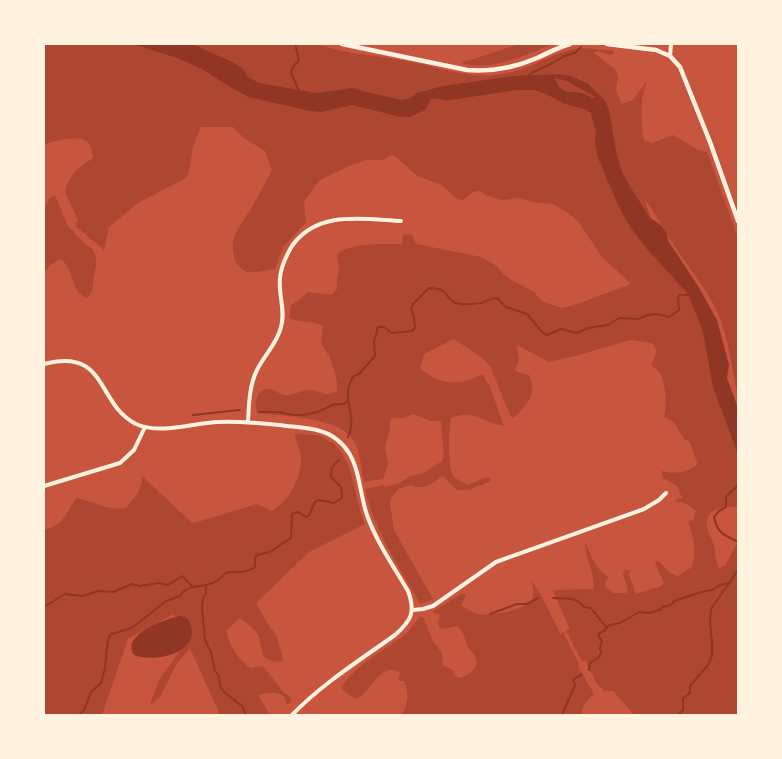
<svg xmlns="http://www.w3.org/2000/svg" width="782" height="759" viewBox="0 0 782 759" font-family="'Titillium Web',sans-serif">
<style>
.green{fill:#ae4732}
.water{fill:#8f3625;fill-rule:evenodd}
.lines{fill:none;stroke-linecap:round;stroke-linejoin:round}
.stream{stroke:#8f3625;stroke-width:2}
.minor{stroke:#fff3e0;stroke-width:4}
.tertiary{stroke:#fff3e0;stroke-width:4.5}
</style>
<rect width="100%" height="100%" fill="#c8553d"/>
<g class="green">
<path d="M44,44H316C345,54 375,55 406,61C440,67 470,81 507,73C531,69 551,53 575,49C586,47 601,50 613,51V54L611,55L598,51L594,53L616,70L618,77L616,90L622,104L633,100L647,81C640,99 640,122 644,140L652,143L673,135L700,151L707,152L738,238V396C731,367 729,335 715,307C704,286 688,267 675,247C664,231 656,212 644,199L652,221L670,248L738,410V506C725,508 704,507 707,526C708,533 712,539 714,545C716,553 715,560 719,568L725,566L738,541V715H632V712L613,691H605L597,684L585,660L582,662L566,631L570,629L553,591L557,590L593,589C595,573 585,558 585,542C591,555 596,571 609,577L605,583L606,587L614,593H626L628,590L623,574L625,570H631L629,575L636,594L661,586L664,583L655,563L656,561H659L670,573L678,576L692,567C697,551 693,537 688,521L693,520L696,511C689,504 685,502 675,502L677,499L682,498L677,486L663,478L661,471C675,474 685,473 696,466L697,463L690,442L684,439L674,422L664,417C667,405 667,372 653,367L652,363L657,351L652,343L630,340L579,355L549,362L517,345L519,361L515,369L517,372L529,375C538,395 527,405 513,418L510,415L490,366L481,357L454,339L424,354L420,368C438,385 461,387 482,374L490,387L504,426C485,424 474,408 451,418C449,427 447,470 454,477C458,480 464,483 468,485L487,477L490,478L491,481L469,490H457L442,476L435,482L425,487H416L411,485L398,489L392,497L390,503L394,530L433,599L420,604C400,568 374,530 365,489L384,485L385,487L399,483L412,475L424,473L442,461L444,456L441,422L439,421H431L413,414L403,418H393L390,422V428L385,447L388,465L383,479L364,482C361,470 361,453 354,441C341,417 282,416 257,413C254,402 256,386 273,390C276,391 280,394 284,395C292,396 302,390 311,390C324,391 321,398 337,391C338,376 331,356 321,344L323,326C311,319 300,324 289,318L291,305L298,301L308,292L331,295L337,289V277L339,270L337,255C348,242 386,244 402,244L403,235L411,234L416,244L481,257L494,264L508,278L534,292L542,301L562,308L574,305L631,284L602,257L578,221L564,210L552,204L533,202L520,198L501,200L486,195L480,191H475L463,200L457,199L442,185L417,176L396,157L391,155L383,160H367L351,165L320,180L304,201L306,222L283,247L275,269C267,270 256,273 248,272C242,271 237,265 235,259C227,238 242,224 252,207C259,195 265,183 272,170L265,151L244,138L233,127H201L193,146L190,168L186,178L138,203L109,227L104,250L75,226L78,221L65,192L67,184L76,170L93,158C93,128 63,140 44,144Z"/>
<path d="M519,44H551C533,54 479,74 461,62L474,59Z"/>
<path d="M55,195L68,226L85,244L92,249L96,256V264L92,291L88,298C71,295 74,268 61,259L50,265L44,273V208L50,198Z"/>
<path d="M295,433L321,436L331,443L332,442C356,463 353,497 365,524L309,552L256,603L267,623L277,636L283,659L281,662C257,662 264,648 258,635C254,628 247,623 240,618L226,631C229,645 239,660 250,668L262,666L265,668L282,691L291,698V702L288,704L286,703L284,696C276,691 267,693 258,695L270,715H220L190,648L177,663L160,697L151,705V701L160,678L187,641L174,614L128,639L102,715H44V530C67,524 64,513 77,498C95,502 107,511 126,508C135,497 142,490 142,476L189,520L194,523L257,504L272,511C290,501 305,472 300,452C299,445 295,441 295,433Z"/>
<path d="M532,581L540,593L561,635L563,632L579,664L578,666L594,694L586,702L580,715H402C408,702 410,695 404,681H399L398,678L401,673C377,659 369,700 355,698C350,697 345,691 341,688C356,663 386,651 408,632C412,628 415,621 420,617H423L433,641L442,653L443,665L455,672L453,674L459,678C469,675 481,668 475,656C473,652 469,650 468,647C464,636 465,635 457,626L442,629L440,628L438,624L440,614L432,612L463,593L466,595L461,606C468,608 472,613 478,614C490,617 529,610 533,597C534,592 532,585 532,581Z"/>
</g>
<g class="water">
<path d="M133,44H192L232,62L242,68L248,77L259,83L316,93L353,88L366,92L402,100L410,98L417,93L443,86L513,76L559,74L571,76L588,84L604,99L609,109L617,156L622,172L629,185L650,218L661,225L666,232L669,242L698,286L717,320L729,365L727,378L738,408V454L713,387L703,332L688,294L647,249L630,227L619,207L598,158L595,144L596,132L591,113L585,109L565,104L546,94L534,90H517L450,100C443,101 438,97 431,99L425,110L410,117H401L352,105L321,112L310,111L249,97L230,87L202,69L177,58ZM556,78L566,81L596,97L593,98C590,97 586,94 582,93C569,91 561,95 555,79Z"/>
<path d="M180,616C187,617 189,619 191,626C199,654 153,663 134,655C120,635 165,619 180,616Z"/>
</g>
<g class="lines">
<g class="stream">
<polyline points="295,44 299,60 292,68 291,73 300,93"/>
<polyline points="527,77 533,72 549,65 564,56 575,53 581,47"/>
<polyline points="259,412 278,412 294,415 303,415 318,412 332,405 344,404 348,400"/>
<polyline points="193,415 240,410"/>
<path d="M348,437C359,415 338,398 354,376L359,374L375,356L374,341L378,327H384L392,333L412,331L415,328L414,317L411,309L413,304L429,288C451,288 444,299 456,303C462,305 475,304 481,303C487,301 491,298 497,298L506,307L527,314L543,333L547,335L561,329L577,333L588,328L608,325L619,318L638,319L648,315L656,314L669,317L679,310L678,299L679,295H689"/>
<path d="M738,485L726,497V507L719,511L714,517C718,535 724,534 738,542"/>
<polyline points="206,586 206,594 203,598 202,608 205,640 211,652 215,671 219,676 220,686 224,692 242,706 246,715"/>
<path d="M553,598C564,599 576,596 584,607L591,608L606,627"/>
<polyline points="44,607 65,594 83,596 98,591 113,592 132,584 140,586 159,583 168,585 182,576 192,586"/>
<polyline points="490,614 517,604 527,604 538,598"/>
<polyline points="589,670 590,663 599,657 601,652 600,648 602,642 598,634 604,631 609,625 620,623 639,612 649,613 660,610 662,607 671,605 674,601 701,592 712,590 720,585 730,583"/>
<path d="M79,715L84,710L91,692L101,683L105,668L108,639L111,634L132,628L166,601L180,596C187,583 204,589 217,581C220,579 223,575 226,573C237,571 245,574 255,567V559L257,555L270,552L291,538L292,514L298,512L306,517L309,515L315,502L319,500L334,503L342,498L341,487L331,477C330,469 333,465 339,460"/>
<polyline points="562,715 575,685 573,680 582,674"/>
<polyline points="678,715 683,710 683,698 690,693 690,686 708,665 712,656 712,641 710,622 711,609 738,570"/>
</g>
<g class="minor">
<polyline points="670,56 671,44"/>
<path d="M44,364C108,347 96,404 136,424C160,435 193,423 218,422C238,421 259,423 279,425C292,427 307,427 320,431C332,434 343,443 349,453C360,471 360,495 367,515C376,541 394,567 408,591C416,612 411,621 395,635C360,660 322,684 292,715"/>
<path d="M248,422C249,405 249,386 257,370C264,355 277,344 281,327C286,310 278,295 280,278C281,266 286,256 292,246C317,210 363,219 401,221"/>
<polyline points="44,486 120,463 134,450 145,427"/>
<polyline points="413,610 423,609 433,606 496,562 644,509 659,500 666,493"/>
</g>
<g class="tertiary">
<path d="M342,44L467,70C492,72 514,68 537,58C548,53 559,47 570,44"/>
<polyline points="607,44 656,50 670,56 680,67 710,142 738,221"/>
</g>
</g>
<rect width="782" height="759" fill="none" stroke="#fff3e0" stroke-width="90"/>
</svg>
